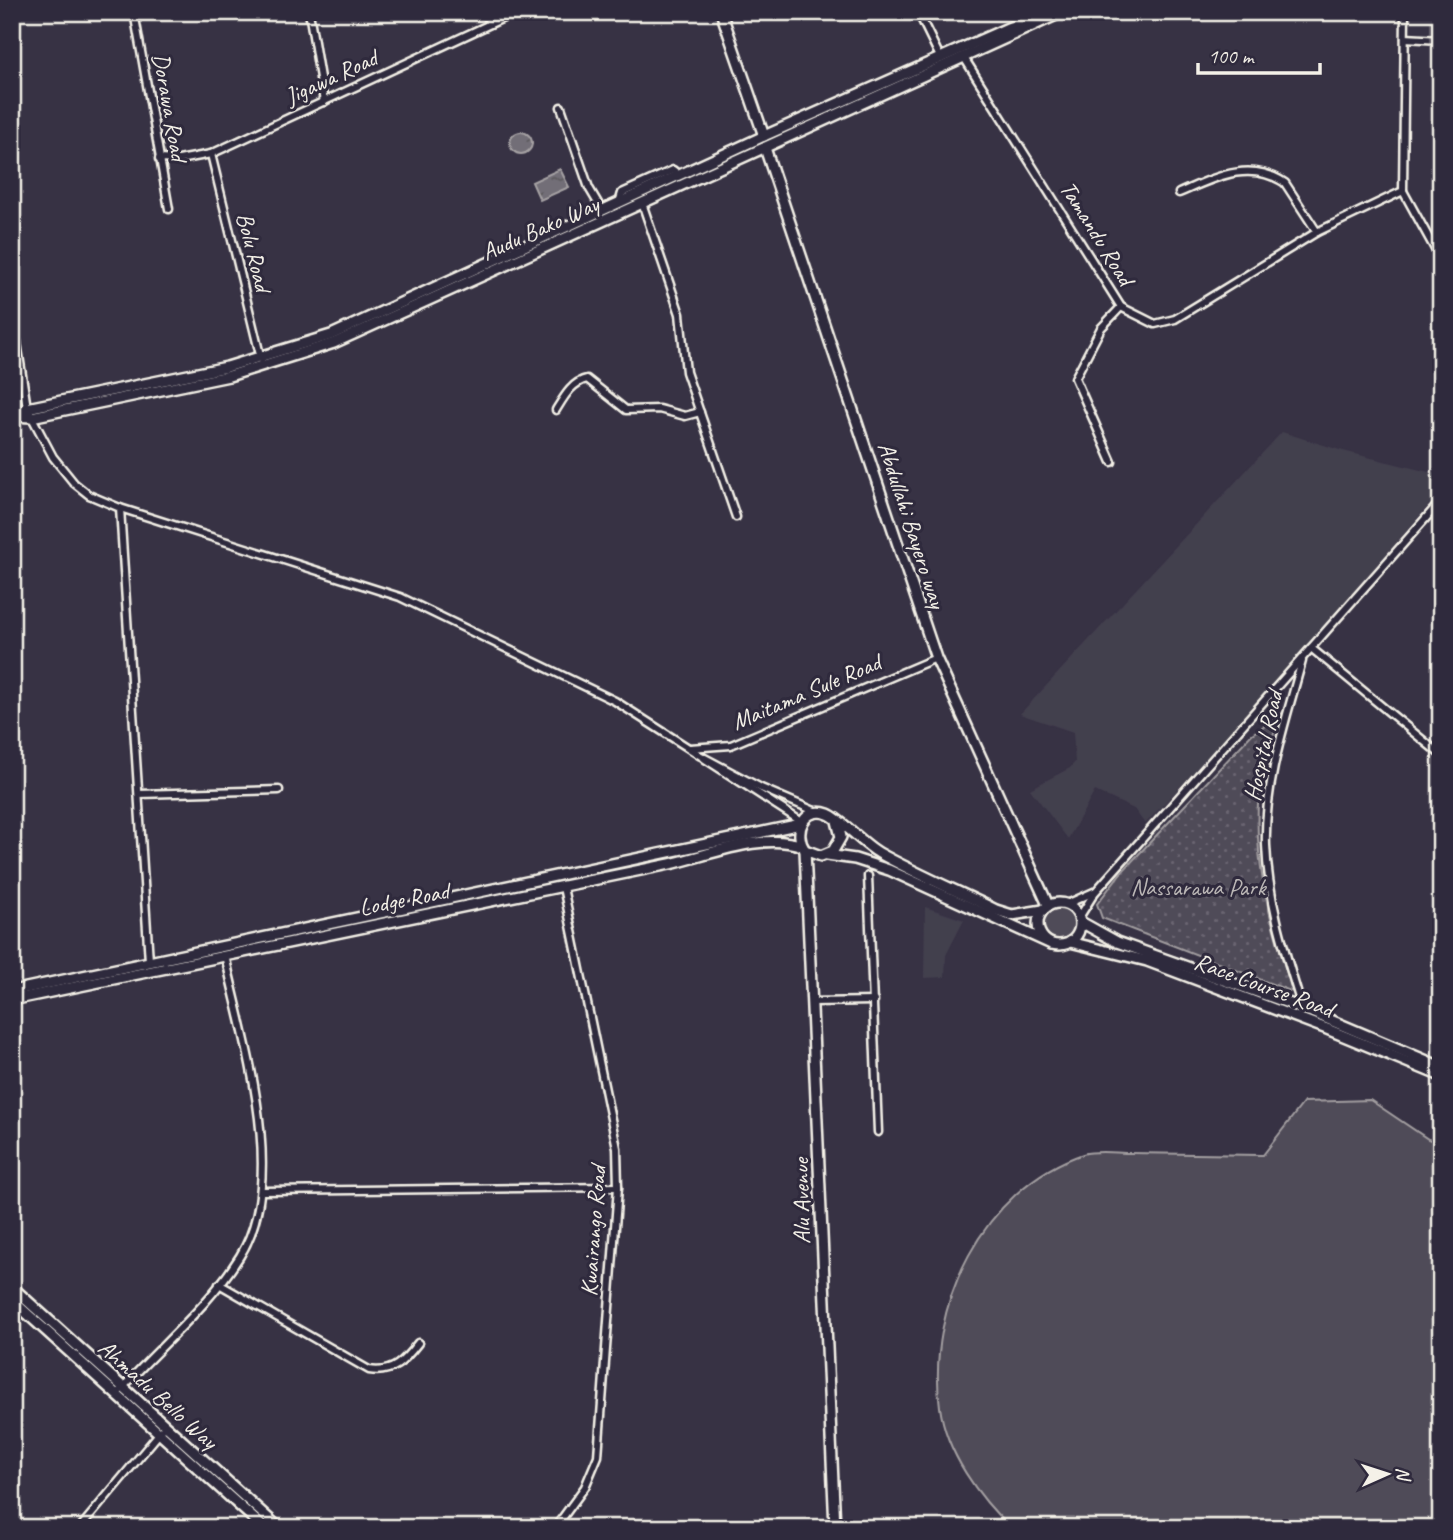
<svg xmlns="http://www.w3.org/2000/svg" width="1453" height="1540" viewBox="0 0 1453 1540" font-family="Caveat,sans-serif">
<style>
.built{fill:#433f4e}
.grass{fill:url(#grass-dots);stroke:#a29ea0;stroke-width:2}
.garden{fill:#504b59;stroke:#a29ea0;stroke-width:2}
.water{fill:url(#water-ripples);stroke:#a6a2a4;stroke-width:2}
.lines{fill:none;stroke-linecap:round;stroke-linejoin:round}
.street-casing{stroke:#f4f1e8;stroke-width:11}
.secondary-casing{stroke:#f4f1e8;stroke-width:14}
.street{stroke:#2f2a3d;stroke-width:6}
.secondary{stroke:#2f2a3d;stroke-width:9}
.labels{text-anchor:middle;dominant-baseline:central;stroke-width:6;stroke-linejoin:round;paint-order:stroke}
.street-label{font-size:24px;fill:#f4f1e8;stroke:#2f2a3d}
.park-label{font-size:24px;fill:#bbb7b6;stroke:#2f2a3d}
</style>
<defs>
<pattern id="grass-dots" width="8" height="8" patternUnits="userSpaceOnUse" patternTransform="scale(1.75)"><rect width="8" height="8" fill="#504b59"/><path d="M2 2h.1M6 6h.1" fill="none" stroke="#6a6571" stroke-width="1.8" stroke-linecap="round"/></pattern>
<pattern id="water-ripples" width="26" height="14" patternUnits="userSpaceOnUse" patternTransform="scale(1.75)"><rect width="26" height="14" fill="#726e77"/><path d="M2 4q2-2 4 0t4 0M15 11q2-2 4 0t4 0" fill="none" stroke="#5b595c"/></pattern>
</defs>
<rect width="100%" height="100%" fill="#373244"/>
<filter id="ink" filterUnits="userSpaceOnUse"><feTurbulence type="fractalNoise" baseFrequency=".0143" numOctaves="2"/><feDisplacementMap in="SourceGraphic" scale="14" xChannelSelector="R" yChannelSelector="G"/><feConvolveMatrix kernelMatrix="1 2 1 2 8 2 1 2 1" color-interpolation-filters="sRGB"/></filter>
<g filter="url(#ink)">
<g class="built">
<polygon points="1282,432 1343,451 1441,475 1441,491 1225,739 1145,824 1134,809 1095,791 1068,839 1030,789 1070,768 1075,762 1073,732 1020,714"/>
<polygon points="925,907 964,920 946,955 945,977 924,978"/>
</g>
<path class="grass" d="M1281,714C1275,732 1266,751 1262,770C1248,847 1269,920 1293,992L1102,918L1097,904L1120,874L1252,734Z"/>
<g class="garden">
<circle cx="1059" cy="924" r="16"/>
<path d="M1370,1100L1428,1139L1441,1143V1528H1011C979,1498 946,1452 940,1407C926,1306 983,1188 1083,1154C1096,1150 1116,1153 1130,1153C1175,1154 1219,1154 1263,1155L1304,1102Z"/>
</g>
<g class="water">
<circle cx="521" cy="143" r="11"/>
<polygon points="560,169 569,187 540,200 532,182"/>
</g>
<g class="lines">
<g class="street-casing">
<g id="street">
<polyline points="134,12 169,209"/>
<polyline points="309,12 324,102"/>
<polyline points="487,12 489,24"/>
<polyline points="918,12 941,59"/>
<polyline points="1405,38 1441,40"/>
<polyline points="963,56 1121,307 1155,324 1175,319 1317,232 1403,191 1405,12"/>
<polyline points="561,107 589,188 602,210"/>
<polyline points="211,154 261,359"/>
<polyline points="159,159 179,160 211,154 516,12"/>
<polyline points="1403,191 1441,260"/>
<path d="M1179,193C1214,178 1249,159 1285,183L1317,232"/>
<polyline points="619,203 622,193 673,170 679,175"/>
<polyline points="642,203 680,314 686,372 736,517"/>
<polyline points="12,309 27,408 53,457 74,483 89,495 120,508 400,597 615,701 701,756 761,788 817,812"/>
<path d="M556,410C564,397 572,382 587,379L626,410L659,409L685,416L700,412"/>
<polyline points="1112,462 1075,378 1101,328 1121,307"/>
<polyline points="120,508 149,961"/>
<polyline points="1311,648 1441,755"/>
<polyline points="690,748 731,745 936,658"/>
<polyline points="705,759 802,822"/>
<polyline points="139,794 279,790"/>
<polyline points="868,876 878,1132"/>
<polyline points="1067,904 1096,891 1441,501"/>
<polyline points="1080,916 1095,892"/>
<polyline points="812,1002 874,1001"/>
<path d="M1302,1008C1286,955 1268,901 1266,845C1264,783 1286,720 1302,661"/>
<polyline points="263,1191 618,1187"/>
<path d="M219,1284L369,1370C393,1374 404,1361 418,1343"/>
<path d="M116,1395C156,1349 208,1308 240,1256C289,1178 243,1040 225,955"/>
<polyline points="80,1528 162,1430"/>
<polyline points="555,1528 585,1487 598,1456 618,1187 617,1148 563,887"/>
</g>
</g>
<g class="secondary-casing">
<g id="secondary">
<polyline points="721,12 764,136"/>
<polyline points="765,148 936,658 1048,905"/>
<polyline points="13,415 27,408 227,367 331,335 764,136 1044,12"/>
<polyline points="12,416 31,417 229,376 334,343 1063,12"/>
<path d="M837,821L841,837L833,851L821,856L805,850C792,832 805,805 828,814C841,819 863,844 879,853C917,874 957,891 996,910L1012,915L1043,910"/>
<polyline points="805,850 835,1528"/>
<polyline points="827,855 855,859 889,870 1051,944"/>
<circle cx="1059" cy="924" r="21"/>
<polyline points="1081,922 1117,942 1302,1008 1441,1067"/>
<polyline points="1070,942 1147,961 1327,1029 1441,1076"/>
<polyline points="12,991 801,824"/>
<path d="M12,1000L670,864C710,855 762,832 802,846"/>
<polyline points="12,1287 279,1528"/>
<polyline points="12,1300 264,1528"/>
</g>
</g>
<use href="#street" class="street"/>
<use href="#secondary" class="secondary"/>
</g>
</g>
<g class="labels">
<g class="street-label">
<text transform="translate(331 77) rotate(-25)">Jigawa Road</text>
<text transform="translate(170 107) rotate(80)">Dorawa Road</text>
<text transform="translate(540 228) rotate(-24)">Audu Bako Way</text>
<text transform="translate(1097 233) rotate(58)">Tamandu Road</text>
<text transform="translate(254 252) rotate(76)">Bolu Road</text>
<text transform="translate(912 525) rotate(72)">Abdullahi Bayero way</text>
<text transform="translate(806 692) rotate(-23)">Maitama Sule Road</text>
<text transform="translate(1263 746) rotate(-78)">Hospital Road</text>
<text transform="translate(404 899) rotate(-11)">Lodge Road</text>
<text transform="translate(1264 985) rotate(20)">Race Course Road</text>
<text transform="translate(801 1201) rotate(-91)">Alu Avenue</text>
<text transform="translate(593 1231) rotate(-86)">Kwairango Road</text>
<text transform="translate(158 1394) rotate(42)">Ahmadu Bello Way</text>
</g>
<g class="park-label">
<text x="1198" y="887">Nassarawa Park</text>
</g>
</g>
<rect width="1453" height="1540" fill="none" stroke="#2f2a3d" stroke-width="42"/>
<rect x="21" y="21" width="1411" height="1498" fill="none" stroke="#f4f1e8" stroke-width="2.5" filter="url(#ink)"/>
<g transform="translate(1387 1474) rotate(87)" stroke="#2f2a3d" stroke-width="5" paint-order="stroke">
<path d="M0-5L12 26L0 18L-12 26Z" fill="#f4f1e8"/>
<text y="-10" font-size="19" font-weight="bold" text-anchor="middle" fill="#f4f1e8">N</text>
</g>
<path d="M1198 63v10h122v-10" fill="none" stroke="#f4f1e8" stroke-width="3.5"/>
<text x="1208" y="63" font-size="21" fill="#f4f1e8" stroke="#2f2a3d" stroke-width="5" paint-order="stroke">100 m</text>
</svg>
